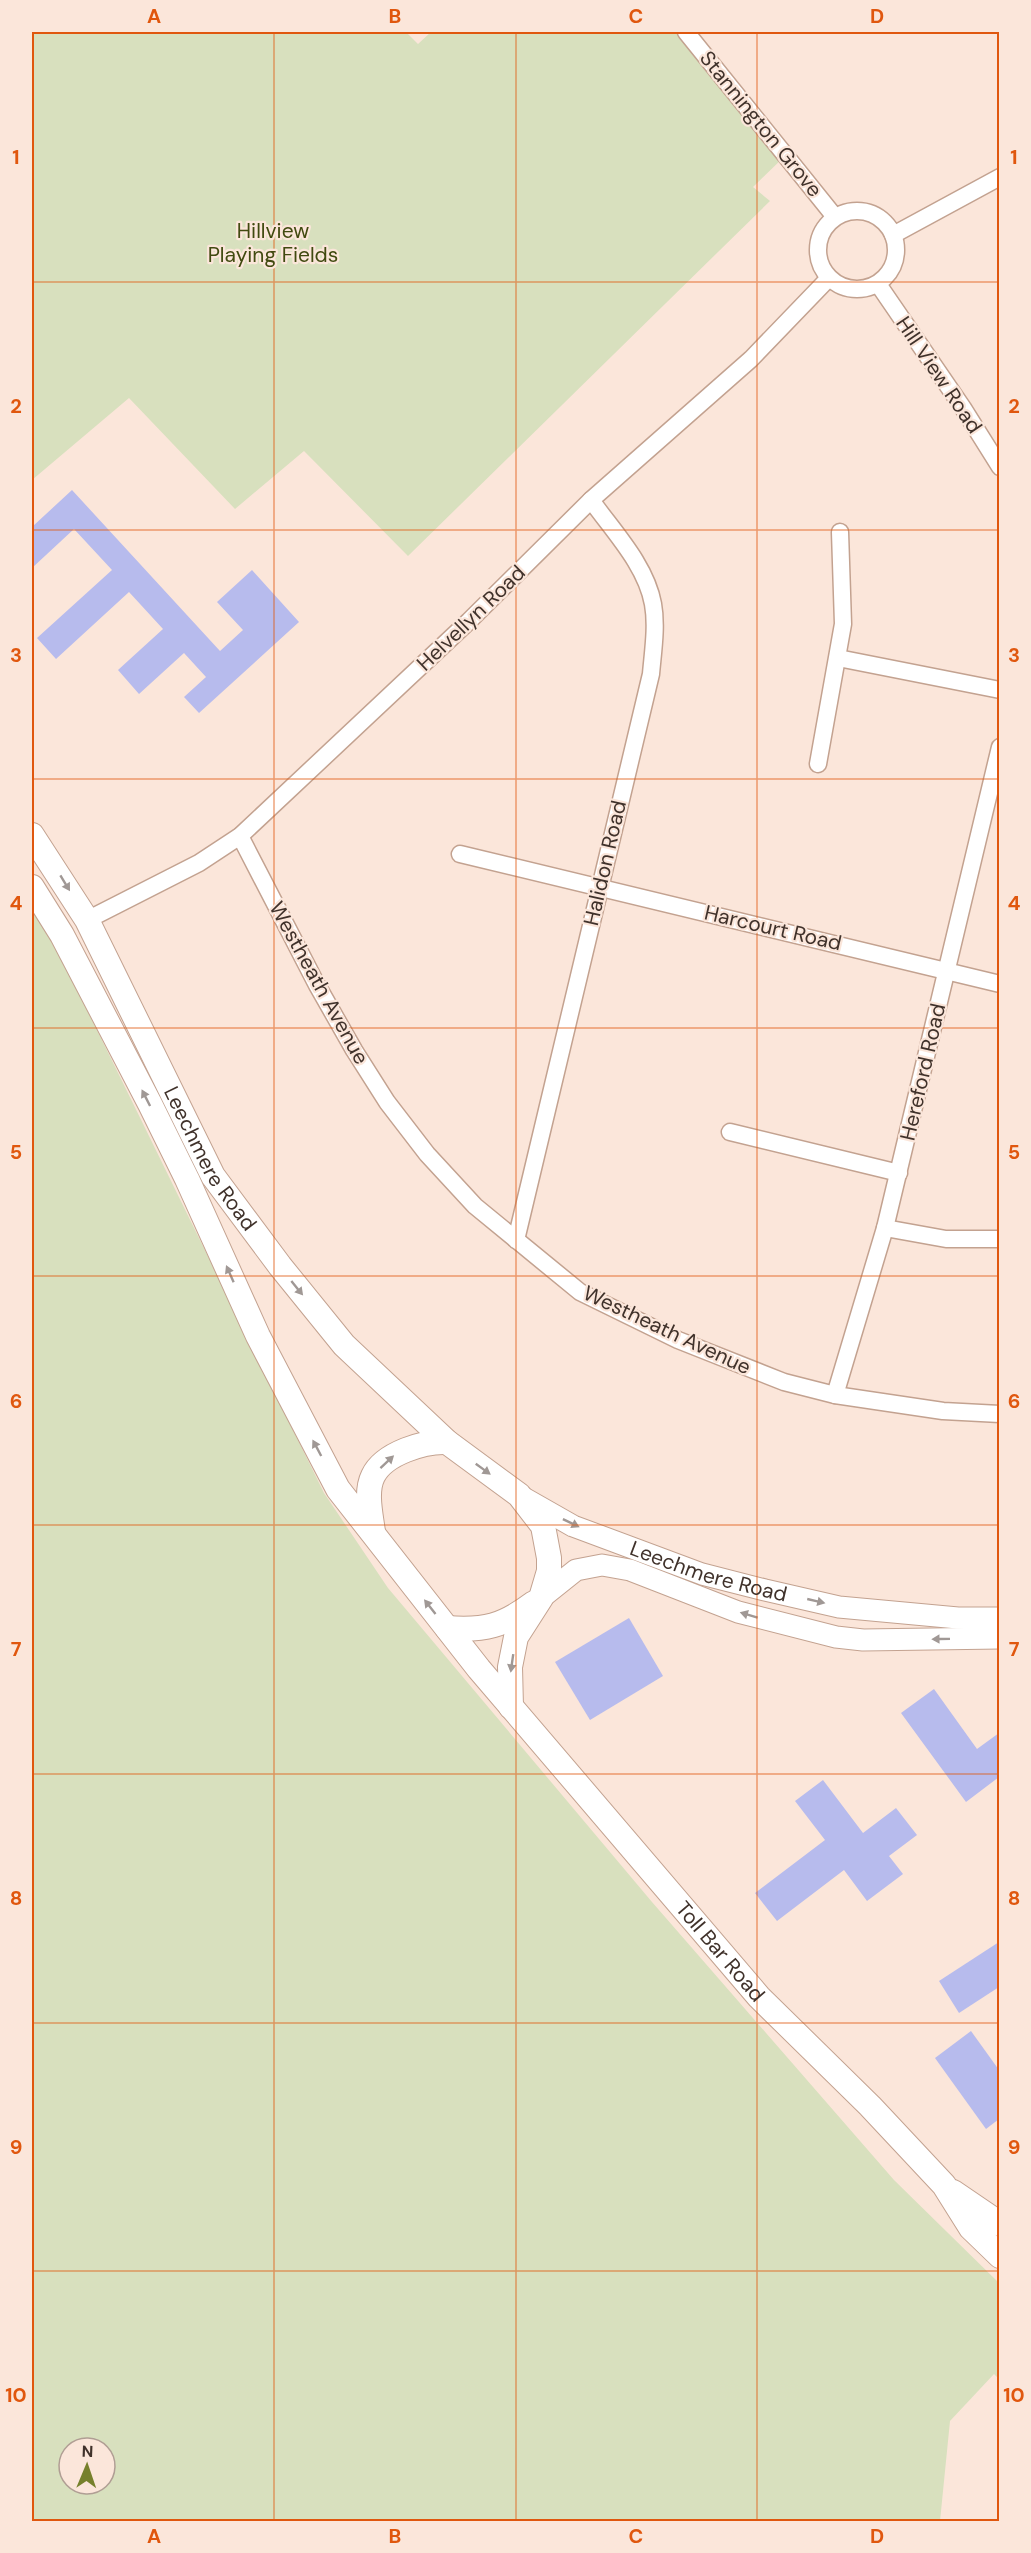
<svg xmlns="http://www.w3.org/2000/svg" width="1031" height="2553" viewBox="0 0 1031 2553" font-family="'DM Sans',sans-serif">
<style>
.green{fill:#d8e0be;fill-rule:evenodd}
.building{fill:#b7bbed}
.lines{fill:none;stroke-linecap:round;stroke-linejoin:round}
.minor-casing{stroke:#c3a290;stroke-width:19}
.tertiary-casing{stroke:#c3a290;stroke-width:23}
.secondary-casing{stroke:#c3a290;stroke-width:26}
.minor{stroke:#fff;stroke-width:16}
.tertiary{stroke:#fff;stroke-width:21}
.secondary{stroke:#fff;stroke-width:24}
.oneway{fill:#a09895}
.grid{fill:none;stroke:#e0570e;stroke-width:1.5;stroke-opacity:0.55}
.labels{text-anchor:middle;dominant-baseline:central;stroke-width:4.5;stroke-linejoin:round;paint-order:stroke}
.street-label{font-size:21px;fill:#40322b;stroke:#fbe6da}
.park-label{font-size:21px;fill:#414a10;stroke:#fbe6da}
.neatline{fill:none;stroke:#e0570e;stroke-width:2}
.grid-label{font-size:20px;text-anchor:middle;font-weight:bold;fill:#e0570e}
</style>
<rect width="100%" height="100%" fill="#fbe6da"/>
<g class="green">
<polygon points="32,32 406,32 418,44 431,32 686,32 786,155 753,187 770,201 408,556 304,451 235,509 129,398 32,480"/>
<path d="M32,907L48,930L324,1493L388,1588L652,1902L894,2180L999,2283V2379L994,2374L950,2421L940,2521H32ZM69,2448H105V2484H69Z"/>
</g>
<g class="building">
<polygon points="72,490 220,651 243,630 217,602 252,570 299,622 199,713 184,697 206,677 184,653 139,694 118,670 163,629 129,592 56,659 37,638 112,570 74,529 32,568 32,527"/>
<polygon points="629,1618 663,1676 590,1720 555,1662"/>
<polygon points="934,1689 977,1749 999,1733 999,1777 966,1802 901,1713"/>
<polygon points="823,1780 863,1833 896,1808 917,1835 889,1856 903,1874 867,1901 844,1870 777,1921 755,1893 825,1840 795,1801"/>
<polygon points="999,1942 999,1987 959,2013 939,1981"/>
<polygon points="971,2031 999,2070 999,2119 986,2129 935,2058"/>
</g>
<g class="lines">
<g class="minor-casing">
<g id="minor">
<polyline points="686,32 835,217"/>
<circle cx="857" cy="250" r="39"/>
<polyline points="893,235 1000,177"/>
<polyline points="878,284 963,408 1000,467"/>
<polyline points="838,658 1000,690"/>
<polyline points="818,764 843,624 840,532"/>
<polyline points="240,836 317,985 354,1050 387,1102 427,1154 475,1206 580,1292 678,1340 784,1382 835,1395 943,1411 1000,1414"/>
<polyline points="460,854 1000,984"/>
<polyline points="87,920 199,863 240,836 469,621 591,500 751,359 829,278"/>
<polyline points="730,1132 899,1173"/>
<polyline points="885,1228 946,1239 1000,1239"/>
<path d="M516,1240L651,674C653,651 657,626 653,604C646,565 613,531 591,500"/>
<polyline points="835,1395 885,1228 1000,747"/>
</g>
</g>
<g class="tertiary-casing">
<g id="tertiary">
<path id="s1" d="M522,1497L573,1526L702,1574L765,1590L839,1607L958,1618H1000"/>
<polyline points="541,1598 576,1570 602,1565 630,1570 738,1612 836,1637 863,1640 1000,1638"/>
</g>
</g>
<g class="secondary-casing">
<g id="secondary">
<path id="s2" d="M32,835L87,920L213,1176L280,1266L344,1345L447,1442L519,1495L543,1526L549,1558V1571L541,1598L516,1637L510,1667L511,1707"/>
<path id="s3" d="M32,887L62,935L150,1104L187,1179L258,1336L338,1489L479,1669L759,1997L870,2106L944,2185L971,2228L1000,2256"/>
<path d="M373,1532C371,1515 365,1492 373,1476C384,1453 425,1441 447,1442"/>
<path d="M447,1628C485,1631 503,1626 534,1603"/>
<polyline points="953,2192 1000,2224"/>
</g>
</g>
<use href="#minor" class="minor"/>
<use href="#tertiary" class="tertiary"/>
<use href="#secondary" class="secondary"/>
</g>
<defs><path id="oneway-solid" d="M-6-.8H1V-3.2L6.5 0L1 3.2V.8H-6Z" transform="scale(1.5)"/></defs>
<g class="oneway">
<use href="#oneway-solid" transform="translate(65 883) rotate(59)"/>
<use href="#oneway-solid" transform="translate(146 1098) rotate(-117)"/>
<use href="#oneway-solid" transform="translate(230 1274) rotate(-114)"/>
<use href="#oneway-solid" transform="translate(297 1288) rotate(51)"/>
<use href="#oneway-solid" transform="translate(317 1448) rotate(-118)"/>
<use href="#oneway-solid" transform="translate(387 1462) rotate(-43)"/>
<use href="#oneway-solid" transform="translate(483 1469) rotate(36)"/>
<use href="#oneway-solid" transform="translate(571 1523) rotate(26)"/>
<use href="#oneway-solid" transform="translate(816 1601) rotate(13)"/>
<use href="#oneway-solid" transform="translate(430 1607) rotate(-128)"/>
<use href="#oneway-solid" transform="translate(749 1615) rotate(-163)"/>
<use href="#oneway-solid" transform="translate(941 1639) rotate(179)"/>
<use href="#oneway-solid" transform="translate(512 1663) rotate(98)"/>
</g>
<path class="grid" d="M274,32V2522M516,32V2522M757,32V2522M32,282H1000M32,530H1000M32,779H1000M32,1028H1000M32,1276H1000M32,1525H1000M32,1774H1000M32,2023H1000M32,2271H1000"/>
<g class="labels">
<g class="street-label">
<text transform="translate(761 124) rotate(51)">Stannington Grove</text>
<text transform="translate(939 375) rotate(56)">Hill View Road</text>
<text transform="translate(471 618) rotate(-44)">Helvellyn Road</text>
<text transform="translate(605 863) rotate(-77)">Halidon Road</text>
<text transform="translate(773 928) rotate(13)">Harcourt Road</text>
<text transform="translate(319 983) rotate(61)">Westheath Avenue</text>
<text transform="translate(923 1072) rotate(-77)">Hereford Road</text>
<text stroke="none"><textPath href="#s2" startOffset="370">Leechmere Road</textPath></text>
<text transform="translate(667 1330) rotate(25)">Westheath Avenue</text>
<text stroke="none"><textPath href="#s1" startOffset="202">Leechmere Road</textPath></text>
<text stroke="none"><textPath href="#s3" startOffset="1276">Toll Bar Road</textPath></text>
</g>
<g class="park-label">
<text x="273" y="231">Hillview<tspan x="273" dy="24">Playing Fields</tspan></text>
</g>
</g>
<rect width="1031" height="2553" fill="none" stroke="#fbe6da" stroke-width="66"/>
<g transform="translate(87 2466) rotate(2)"><circle r="28" fill="#fbe6da" stroke="#b09e94" stroke-width="1.5"/>
<path d="M0-4.5L10 22L0 15L-10 22Z" fill="#76802c"/>
<text y="-9" font-size="16" font-weight="bold" text-anchor="middle" fill="#40322b">N</text>
</g>
<rect x="33" y="33" width="965" height="2487" class="neatline"/>
<g class="grid-label">
<text x="154" y="23">A</text>
<text x="395" y="23">B</text>
<text x="636" y="23">C</text>
<text x="877" y="23">D</text>
<text x="16" y="164">1</text>
<text x="1014" y="164">1</text>
<text x="16" y="413">2</text>
<text x="1014" y="413">2</text>
<text x="16" y="662">3</text>
<text x="1014" y="662">3</text>
<text x="16" y="910">4</text>
<text x="1014" y="910">4</text>
<text x="16" y="1159">5</text>
<text x="1014" y="1159">5</text>
<text x="16" y="1408">6</text>
<text x="1014" y="1408">6</text>
<text x="16" y="1656">7</text>
<text x="1014" y="1656">7</text>
<text x="16" y="1905">8</text>
<text x="1014" y="1905">8</text>
<text x="16" y="2154">9</text>
<text x="1014" y="2154">9</text>
<text x="16" y="2402">10</text>
<text x="1014" y="2402">10</text>
<text x="154" y="2543">A</text>
<text x="395" y="2543">B</text>
<text x="636" y="2543">C</text>
<text x="877" y="2543">D</text>
</g>
</svg>
